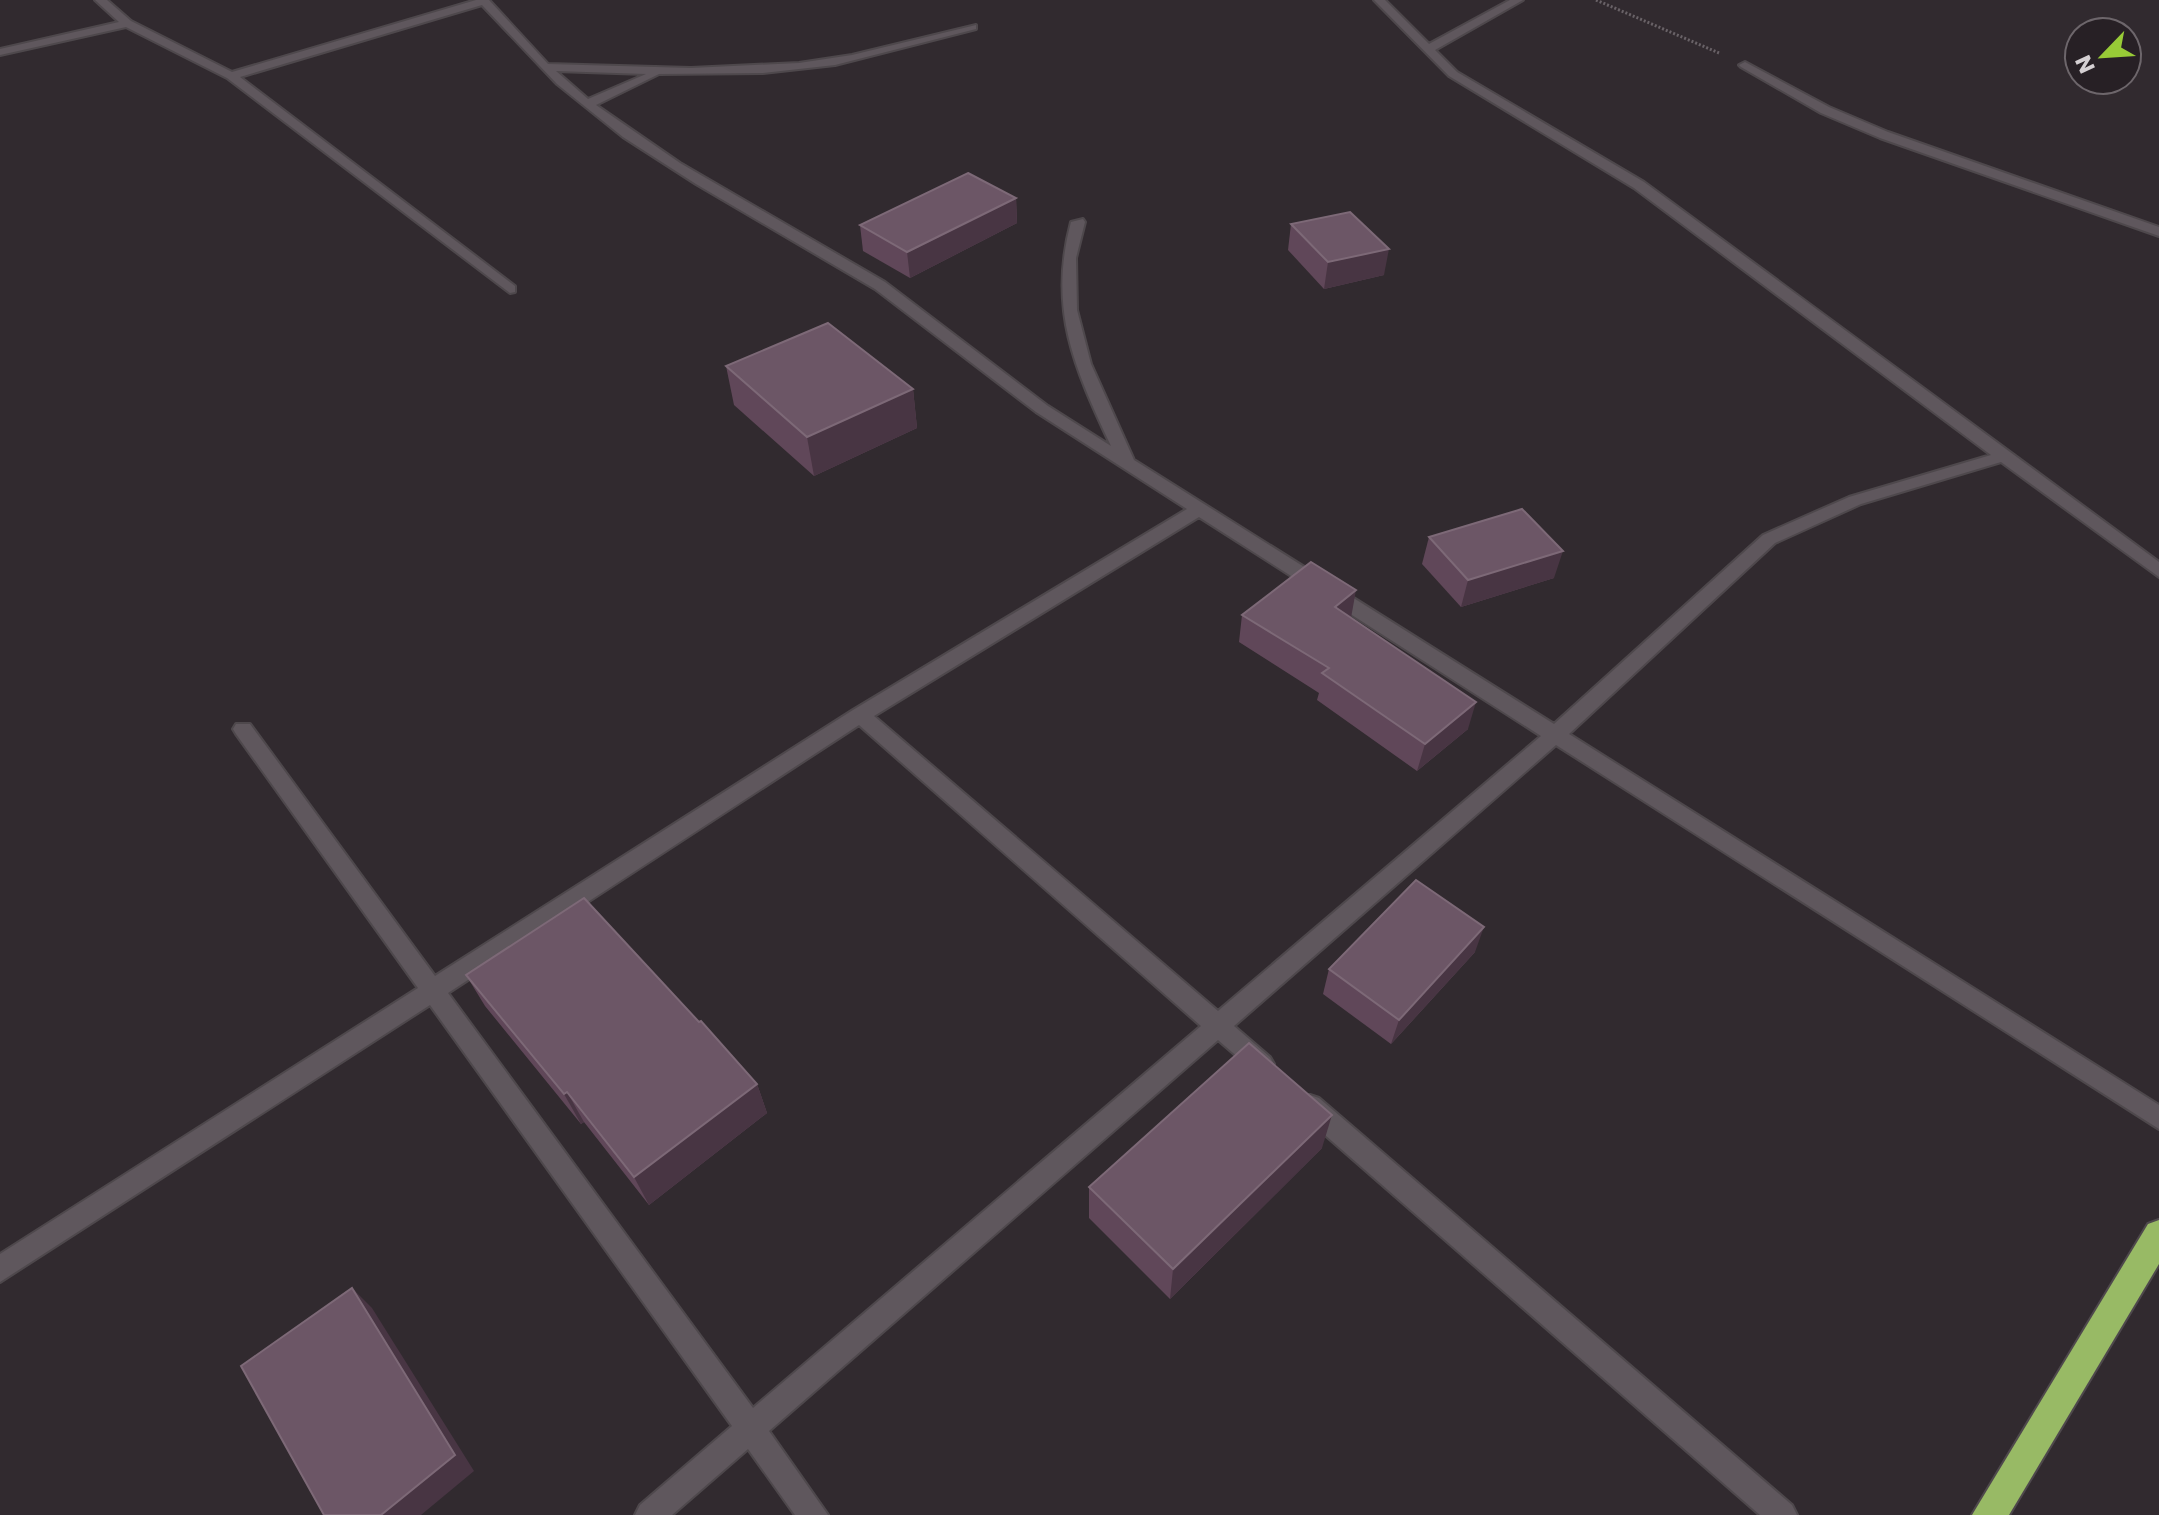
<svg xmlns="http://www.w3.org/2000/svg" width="2159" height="1515" viewBox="0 0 2159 1515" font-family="Poppins,sans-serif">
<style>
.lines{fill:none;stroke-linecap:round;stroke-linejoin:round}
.street-casing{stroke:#4e484c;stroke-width:4}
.highway-casing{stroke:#4e484c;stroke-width:4}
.path{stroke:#696267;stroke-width:3;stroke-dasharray:2 2;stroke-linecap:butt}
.street{fill:#5f575d;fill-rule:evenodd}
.highway{fill:#98ba65;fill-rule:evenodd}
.wall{fill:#604759}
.shaded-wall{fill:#483543}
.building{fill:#6c5666;stroke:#7d6977;stroke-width:2}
</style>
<rect width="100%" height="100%" fill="#312a2f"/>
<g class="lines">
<g class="street-casing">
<g id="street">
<path d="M95,0H107L131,21L232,72L476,0H489L548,64L691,68L799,63L852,55L976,25V29L835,65L763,73L659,74L596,105L680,163L885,282L1048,406L1111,446C1074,367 1048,309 1071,222L1083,219L1085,222L1076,258L1077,310L1091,364L1134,460L1554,724L1763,535L1849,497L1991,455L1634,188L1449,76L1374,0H1385L1429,44L1510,0H1523L1435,50L1457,72L1644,182L2159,562V577L2001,462L1861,504L1775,543L1569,734L2159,1105V1129L1556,745L1234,1026L1270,1057L1274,1064L1270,1071L1262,1075L1254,1071L1218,1040L769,1431L828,1515H795L748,1449L672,1515H635L640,1505L732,1426L430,1005L0,1282V1254L418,988L236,734L233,729L236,724H250L435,976L853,710L1187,509L1036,412L875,289L696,184L623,137L557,84L482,5L240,77L515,286V292L510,293L227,78L126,27L0,55V49L119,22ZM556,71L646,74L588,99ZM1199,517L1541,736L1218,1011L874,716ZM859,725L1201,1026L753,1408L448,993Z"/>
<polygon points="1745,62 1829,107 1888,132 2159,227 2159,236 1880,138 1821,113 1741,67 1739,65"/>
<polygon points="1310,1095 1319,1098 1792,1505 1797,1515 1760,1515 1301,1114 1298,1106 1301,1098"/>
</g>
</g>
<g class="highway-casing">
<polygon id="highway" points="2159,1220 2159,1264 2009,1515 1972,1515 2148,1224"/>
</g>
<polyline class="path" points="1596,0 1719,53"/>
<use href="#street" class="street"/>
<use href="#highway" class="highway"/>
</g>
<g class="wall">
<polygon points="1016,198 1017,223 910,278 863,251 860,225"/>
<polygon points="1291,224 1384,275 1324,289 1288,250"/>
<polygon points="726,366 913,389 917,428 814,476 734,405"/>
<polygon points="1429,537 1554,578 1461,607 1422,564"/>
<polygon points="1242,615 1350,618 1468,729 1417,771 1317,700 1319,693 1239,642"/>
<polygon points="1475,952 1391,1044 1323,994 1329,969"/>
<polygon points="466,975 699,1022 757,1084 767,1113 649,1205 584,1122 581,1124 485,1006"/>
<polygon points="1322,1148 1170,1299 1089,1218 1089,1187"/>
</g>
<g class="shaded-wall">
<polygon points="1016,198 1017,223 910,278 907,252"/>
<polygon points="1389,249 1384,275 1324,289 1328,262"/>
<polygon points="913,389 917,428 814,476 807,437"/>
<polygon points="1563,551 1554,578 1461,607 1468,580"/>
<polygon points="1356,590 1351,618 1335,607"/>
<polygon points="1476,702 1468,729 1417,771 1425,744"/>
<polygon points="1484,927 1475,952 1391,1044 1399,1020"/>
<polygon points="757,1084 767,1113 649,1205 634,1177"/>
<polygon points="567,1092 584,1122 581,1124 564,1094"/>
<polygon points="1332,1115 1322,1148 1170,1299 1173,1269"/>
<polygon points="352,1288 372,1308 474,1471 421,1515 381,1515"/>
</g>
<g class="building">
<polygon points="968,173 1016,198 907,252 860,225"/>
<polygon points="1350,212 1389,249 1328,262 1291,224"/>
<polygon points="828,323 913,389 807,437 726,366"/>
<polygon points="1522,509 1563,551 1468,580 1429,537"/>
<polygon points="1311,562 1356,590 1335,607 1476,702 1425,744 1322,673 1329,668 1242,615"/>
<polygon points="1416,880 1484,927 1399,1020 1329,969"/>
<polygon points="584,898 699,1022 701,1021 757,1084 634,1177 567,1092 564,1094 466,975"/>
<polygon points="1249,1043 1332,1115 1173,1269 1089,1187"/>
<polygon points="352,1288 455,1455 381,1515 324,1515 241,1366"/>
</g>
<g transform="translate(2103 56) rotate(245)"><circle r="38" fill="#272025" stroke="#6d666b" stroke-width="2"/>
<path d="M0-6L14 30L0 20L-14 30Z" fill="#98cb37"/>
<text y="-12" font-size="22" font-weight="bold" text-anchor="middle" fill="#d5d0d3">N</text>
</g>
</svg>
